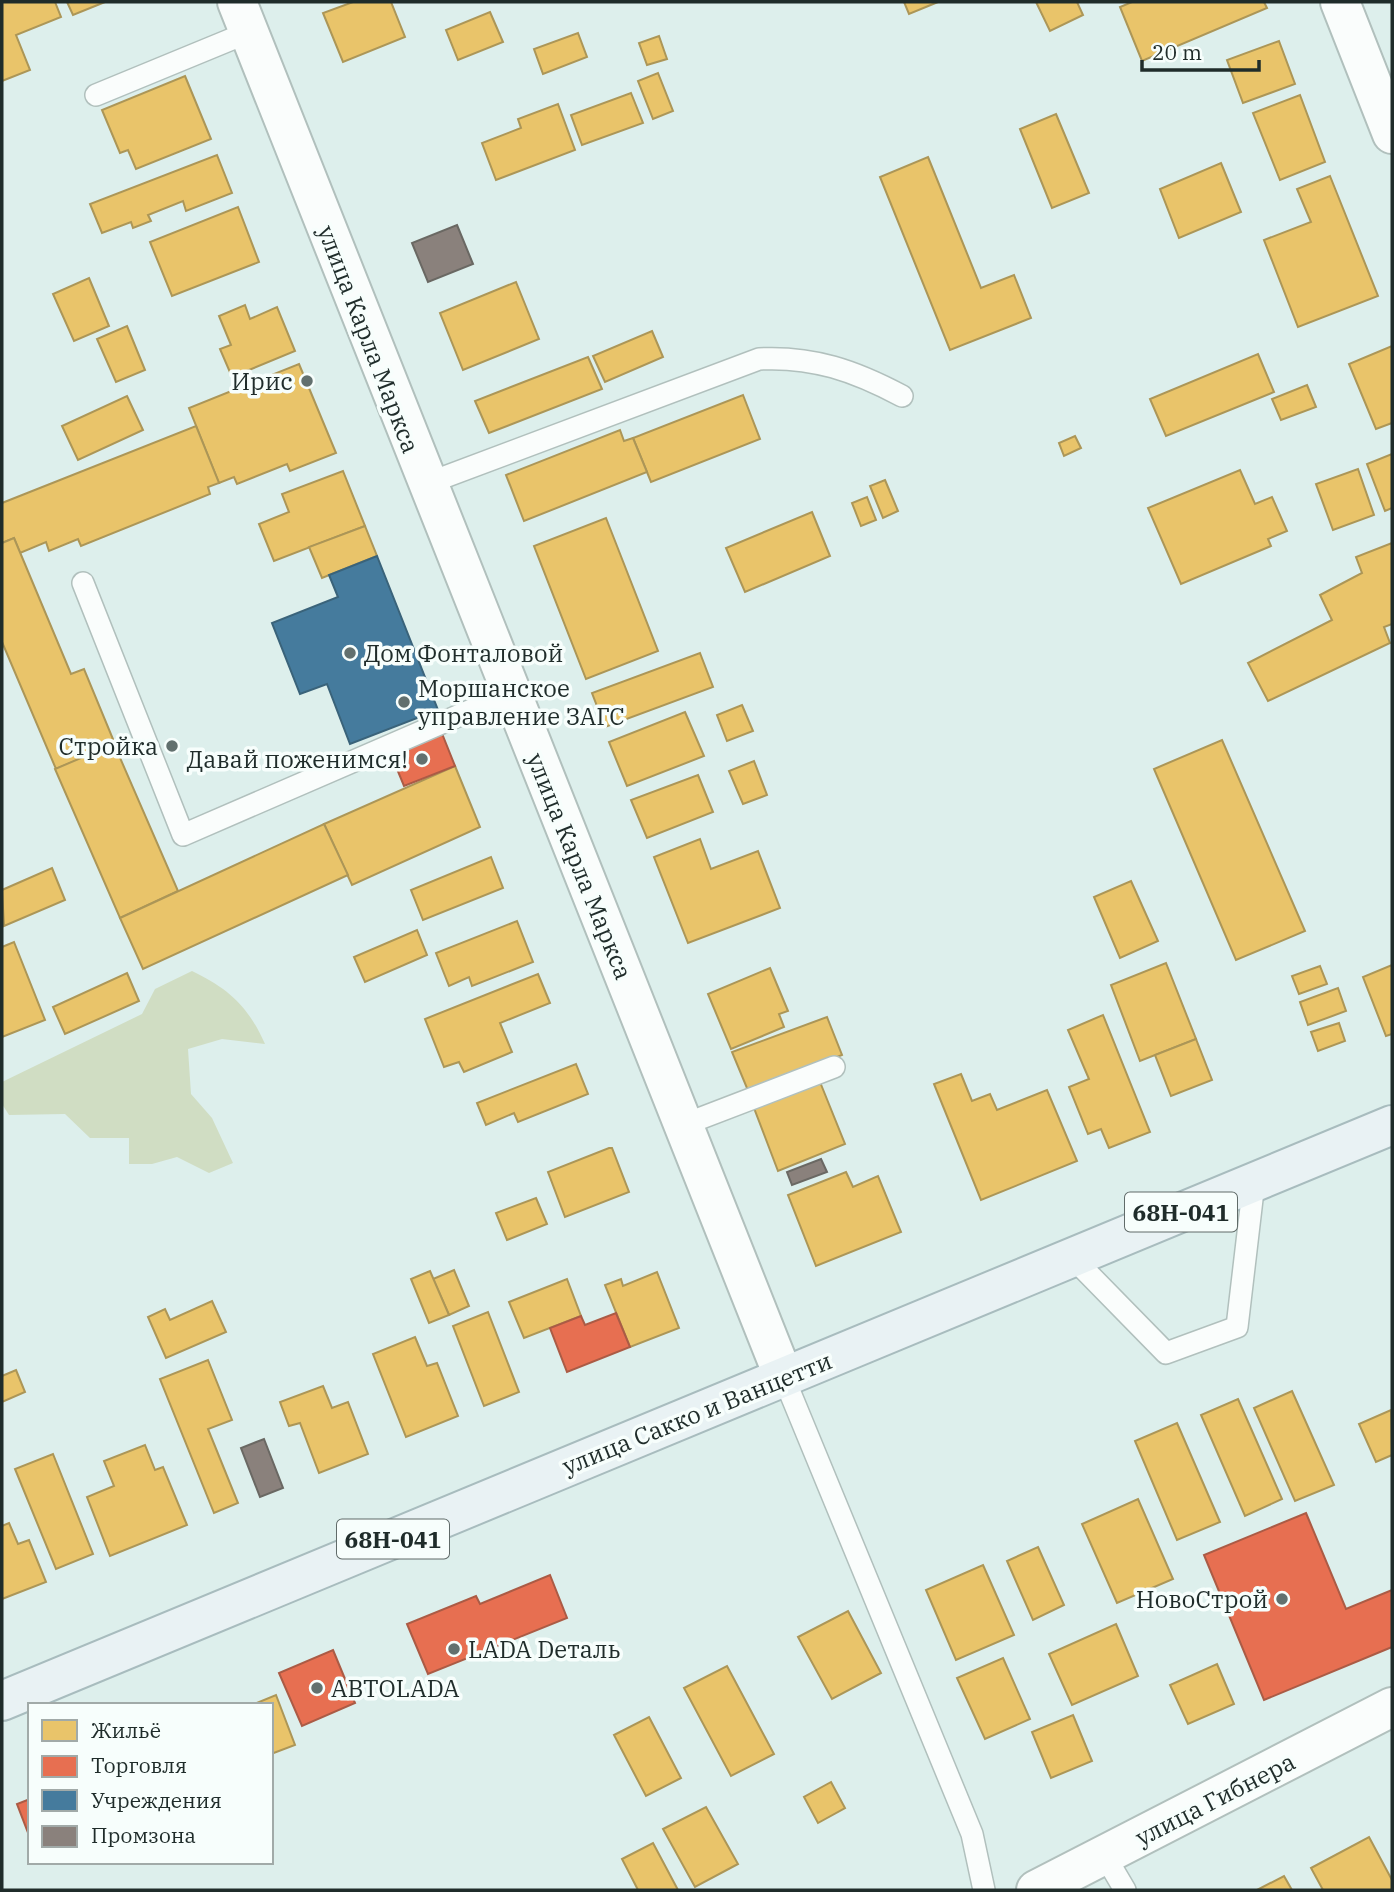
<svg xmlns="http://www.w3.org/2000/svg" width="1394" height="1892" viewBox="0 0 1394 1892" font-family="'IBM Plex Serif',serif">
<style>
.green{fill:#d0ddc3}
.homes{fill:#e9c46a;stroke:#ac9657;stroke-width:2}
.shops{fill:#e76f51;stroke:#ab5b45;stroke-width:2}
.public{fill:#457b9d;stroke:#3a637a;stroke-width:2}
.industry{fill:#8a817c;stroke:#6a6863;stroke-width:2}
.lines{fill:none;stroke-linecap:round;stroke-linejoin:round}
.service-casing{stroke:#b1c0bd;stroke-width:24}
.minor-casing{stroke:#b1c0bd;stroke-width:42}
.primary-casing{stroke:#a8bcbe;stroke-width:42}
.service{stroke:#fafdfc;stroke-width:21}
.minor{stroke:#fafdfc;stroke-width:38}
.primary{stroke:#e9f2f4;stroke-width:38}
.poi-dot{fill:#62706e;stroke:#f7fefc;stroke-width:2.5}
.labels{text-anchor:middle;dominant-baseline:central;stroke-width:7;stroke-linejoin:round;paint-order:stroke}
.shield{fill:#f7fefc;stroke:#606b69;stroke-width:2}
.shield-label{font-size:23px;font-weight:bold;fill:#1f2c2a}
.street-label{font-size:24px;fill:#1f2c2a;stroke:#f7fefc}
.poi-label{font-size:24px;fill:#1f2c2a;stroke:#f7fefc;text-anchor:end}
</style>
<rect width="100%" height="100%" fill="#ddefec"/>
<path class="green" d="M192,971C229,989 248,1006 265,1044L222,1039L188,1049L191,1094L212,1118L233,1163L209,1173L177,1157L152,1164H129V1138H90L65,1114L9,1115L2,1104V1082L142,1014L155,989Z"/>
<g class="homes">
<polygon points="2,2 55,2 61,17 16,35 30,70 2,81"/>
<polygon points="67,2 105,2 73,15"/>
<polygon points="353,2 391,2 405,37 343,62 323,13"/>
<polygon points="904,2 938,2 909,14"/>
<polygon points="1036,2 1077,2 1083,15 1050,31"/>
<polygon points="1132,2 1264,2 1267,8 1142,61 1120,7"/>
<polygon points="490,12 503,42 458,60 446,30"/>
<polygon points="578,33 587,57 543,74 534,49"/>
<polygon points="659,36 667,59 647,65 639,43"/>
<polygon points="1279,41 1295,84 1243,103 1227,60"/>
<polygon points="658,73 673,111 653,119 638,81"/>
<polygon points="185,76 211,139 136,169 128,150 120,153 102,110"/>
<polygon points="631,93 643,123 582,145 571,115"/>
<polygon points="1300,95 1325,162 1280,180 1253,113"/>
<polygon points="558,104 575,150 496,180 482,143 521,128 518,119"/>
<polygon points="1056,114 1089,193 1052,208 1020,129"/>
<polygon points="217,155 232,193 186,211 183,201 148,215 151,221 133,228 131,222 102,233 90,204"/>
<polygon points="928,157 981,288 1014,275 1031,318 950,350 880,177"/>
<polygon points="1221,163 1241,212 1179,238 1160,189"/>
<polygon points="1330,176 1378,296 1298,327 1264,240 1311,222 1297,189"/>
<polygon points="238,207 259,262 172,296 150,242"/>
<polygon points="89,278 109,326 74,341 53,294"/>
<polygon points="516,282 539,339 463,370 440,313"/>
<polygon points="245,305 250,319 277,307 295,351 232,377 220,349 231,345 219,316"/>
<polygon points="127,326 145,370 116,382 97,339"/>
<polygon points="652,331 663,357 605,382 593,356"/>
<polygon points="1392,346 1392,423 1376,429 1349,364"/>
<polygon points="1258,354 1274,392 1166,436 1150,399"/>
<polygon points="588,357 602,389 489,433 475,401"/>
<polygon points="299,364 336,453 290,471 287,464 237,484 234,477 219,483 189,408"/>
<polygon points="1307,385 1316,407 1281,420 1272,399"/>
<polygon points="743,395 760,439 651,482 633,438"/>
<polygon points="127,396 143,430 78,460 62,426"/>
<polygon points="196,426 219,483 208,487 210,494 81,546 78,539 49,551 46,542 20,553 14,538 2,543 2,503"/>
<polygon points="620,430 624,441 633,438 647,472 524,521 506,475"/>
<polygon points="1075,436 1081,448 1064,456 1059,443"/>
<polygon points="1392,454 1392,508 1385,511 1367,464"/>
<polygon points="1358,469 1374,515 1333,530 1316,484"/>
<polygon points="1240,470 1255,504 1272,497 1287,531 1268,539 1271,546 1181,584 1148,508"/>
<polygon points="343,471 365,526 274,561 259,524 289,512 282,494"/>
<polygon points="885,480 898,511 883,518 870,486"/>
<polygon points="867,497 876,520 861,526 852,503"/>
<polygon points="812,512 830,556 745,592 726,548"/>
<polygon points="606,518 658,651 586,679 534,546"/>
<polygon points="365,526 377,556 322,578 309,547"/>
<polygon points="14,538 71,674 84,669 115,744 56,769 2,642 2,543"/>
<polygon points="1392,543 1392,624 1384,627 1390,643 1268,701 1248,663 1332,620 1320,595 1362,573 1356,557"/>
<polygon points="700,653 713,687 605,727 592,693"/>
<polygon points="742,705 753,731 727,741 717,715"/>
<polygon points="685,712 704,756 627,786 609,742"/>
<polygon points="1222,740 1305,931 1236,960 1154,769"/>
<polygon points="114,744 178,891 120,918 55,769"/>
<polygon points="754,761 767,795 743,804 729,771"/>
<polygon points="455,766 480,827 352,885 324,824"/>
<polygon points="698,775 713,812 647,838 631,800"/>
<polygon points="324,824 348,875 143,969 120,918"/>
<polygon points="700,839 711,869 758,851 780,908 688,943 654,857"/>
<polygon points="491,857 503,888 423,920 411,890"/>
<polygon points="52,868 65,900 4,926 2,890"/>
<polygon points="1131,881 1158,941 1120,958 1094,897"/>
<polygon points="517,921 533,962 472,986 469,977 449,986 436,953"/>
<polygon points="417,930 427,955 365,982 354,957"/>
<polygon points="14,942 45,1020 2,1037 2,947"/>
<polygon points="1166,963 1196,1039 1140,1061 1111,985"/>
<polygon points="1392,965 1392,1034 1386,1036 1363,977"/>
<polygon points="1320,966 1327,984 1299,994 1292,976"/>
<polygon points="770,968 788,1011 779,1014 784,1027 731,1049 708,994"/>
<polygon points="127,973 139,1001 65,1034 53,1007"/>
<polygon points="538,974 550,1003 500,1023 512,1052 464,1072 459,1062 444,1067 425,1019"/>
<polygon points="1338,988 1346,1011 1308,1025 1300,1002"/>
<polygon points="1103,1015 1150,1132 1109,1148 1101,1129 1088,1134 1069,1087 1089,1079 1068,1030"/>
<polygon points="827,1017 842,1055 749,1093 732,1052"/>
<polygon points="1339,1023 1345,1041 1318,1051 1311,1032"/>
<polygon points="1196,1039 1212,1080 1171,1096 1155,1055"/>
<polygon points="576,1064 588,1094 518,1122 514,1113 486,1125 477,1103"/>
<polygon points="961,1074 972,1101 990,1094 997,1110 1047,1090 1077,1161 981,1200 934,1084"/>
<polygon points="820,1082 845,1144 778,1171 754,1108"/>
<polygon points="609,1148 612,1148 629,1192 565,1217 548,1172"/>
<polygon points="846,1172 853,1187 878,1176 901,1232 816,1266 788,1195"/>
<polygon points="536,1198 547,1224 507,1240 496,1213"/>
<polygon points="454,1270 469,1306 449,1315 433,1279"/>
<polygon points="430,1271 449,1315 429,1323 411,1279"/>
<polygon points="657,1272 679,1328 630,1347 605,1285 621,1279 623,1286"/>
<polygon points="567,1279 581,1316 524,1338 509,1302"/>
<polygon points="212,1301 226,1332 166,1358 148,1317 165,1309 170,1320"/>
<polygon points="488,1312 519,1392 484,1406 453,1326"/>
<polygon points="415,1337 427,1366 437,1363 458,1416 406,1437 373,1354"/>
<polygon points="208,1360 232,1420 208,1429 238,1503 214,1513 160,1379"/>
<polygon points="16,1370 25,1392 2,1402 2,1376"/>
<polygon points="323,1386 332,1408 348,1402 368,1454 319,1473 300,1423 289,1426 280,1402"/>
<polygon points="1292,1391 1334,1485 1295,1501 1254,1408"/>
<polygon points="1238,1399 1282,1499 1245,1516 1201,1415"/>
<polygon points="1391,1410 1392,1455 1376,1462 1359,1424"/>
<polygon points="1177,1423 1220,1522 1177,1540 1135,1441"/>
<polygon points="145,1445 155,1470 163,1467 187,1525 110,1556 87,1497 114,1486 104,1461"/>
<polygon points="53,1454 93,1554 56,1569 15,1469"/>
<polygon points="1138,1499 1173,1579 1117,1603 1082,1524"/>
<polygon points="9,1523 18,1544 29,1540 46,1582 2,1599 2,1526"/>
<polygon points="1038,1547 1064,1605 1033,1620 1007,1561"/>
<polygon points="983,1565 1014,1635 956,1660 926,1590"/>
<polygon points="848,1611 881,1673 832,1699 798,1637"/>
<polygon points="1116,1624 1138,1676 1072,1705 1049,1654"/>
<polygon points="1003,1658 1030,1719 985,1739 957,1678"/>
<polygon points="1217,1664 1234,1704 1188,1724 1170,1685"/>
<polygon points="727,1666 774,1754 731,1776 684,1688"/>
<polygon points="276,1695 295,1745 271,1754 271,1705 252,1705"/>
<polygon points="1073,1715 1092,1761 1051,1778 1032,1732"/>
<polygon points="649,1717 681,1778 646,1796 614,1735"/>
<polygon points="831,1782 845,1808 818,1823 804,1797"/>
<polygon points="706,1807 738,1864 695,1887 663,1829"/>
<polygon points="1369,1837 1392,1880 1392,1890 1323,1890 1311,1868"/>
<polygon points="653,1843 678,1890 638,1890 622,1859"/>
<polygon points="1284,1876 1292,1890 1257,1890"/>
</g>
<g class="shops">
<polygon points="441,731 455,766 404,786 390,752"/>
<polygon points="616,1313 630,1347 567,1372 550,1328 581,1316 585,1325"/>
<polygon points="1306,1513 1346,1609 1392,1590 1392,1647 1264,1700 1204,1555"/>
<polygon points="550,1575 567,1618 428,1674 407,1624 476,1596 480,1604"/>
<polygon points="333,1650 355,1703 302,1726 279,1673"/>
<polygon points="30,1799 30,1838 17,1804"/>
</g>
<polygon class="public" points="377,556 438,710 350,744 327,684 300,694 272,623 338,597 329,575"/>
<g class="industry">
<polygon points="457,225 473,264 428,282 412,243"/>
<polygon points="821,1159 827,1172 792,1185 787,1172"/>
<polygon points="264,1439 283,1488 260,1497 241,1448"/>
</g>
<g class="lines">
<g class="service-casing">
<g id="service">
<polyline points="96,95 249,32"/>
<path d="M426,484L759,359C813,356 855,371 902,396"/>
<polyline points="83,583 183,835 511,693"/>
<polyline points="683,1125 834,1067"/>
<polyline points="1072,1257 1166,1353 1237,1327 1254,1182"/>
<polyline points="784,1378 972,1834 984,1890"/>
<polyline points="1105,1856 1125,1890"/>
</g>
</g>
<g class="minor-casing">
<g id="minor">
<polyline points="237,2 784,1378"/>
<polyline points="1340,2 1392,134"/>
<polyline points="1036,1890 1392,1707"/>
</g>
</g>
<g class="primary-casing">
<polyline id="primary" points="2,1701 1392,1125"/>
</g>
<use href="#service" class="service"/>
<use href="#minor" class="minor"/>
<use href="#primary" class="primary"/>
</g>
<g class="poi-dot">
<circle cx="307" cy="381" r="7"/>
<circle cx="350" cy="653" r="7"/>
<circle cx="404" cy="702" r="7"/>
<circle cx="172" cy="746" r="7"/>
<circle cx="422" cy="759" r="7"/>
<circle cx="1282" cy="1599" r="7"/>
<circle cx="454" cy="1649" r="7"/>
<circle cx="317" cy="1688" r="7"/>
</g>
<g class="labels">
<g class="shield">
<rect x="1125" y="1192.5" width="112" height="39" rx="5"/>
<rect x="337" y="1519.5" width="112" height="39" rx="5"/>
</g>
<g class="shield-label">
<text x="1181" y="1212">68Н-041</text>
<text x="393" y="1539">68Н-041</text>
</g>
<g class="street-label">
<text transform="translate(369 339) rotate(69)">улица Карла Маркса</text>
<text transform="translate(580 866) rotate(68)">улица Карла Маркса</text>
<text transform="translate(697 1413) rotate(-22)">улица Сакко и Ванцетти</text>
<text transform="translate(1215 1799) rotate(-27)">улица Гибнера</text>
</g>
<g class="poi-label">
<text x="293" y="381">Ирис</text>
<text x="364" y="653" text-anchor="start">Дом Фонталовой</text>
<text x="418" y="688" text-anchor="start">Моршанское<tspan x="418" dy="28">управление ЗАГС</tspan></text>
<text x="158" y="746">Стройка</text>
<text x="408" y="759">Давай поженимся!</text>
<text x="1268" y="1599">НовоСтрой</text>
<text x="468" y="1649" text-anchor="start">LADA Dеталь</text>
<text x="331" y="1688" text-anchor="start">АВТОLADA</text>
</g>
</g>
<rect width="1394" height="1892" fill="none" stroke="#1f2c2a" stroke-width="7"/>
<rect x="28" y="1703" width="245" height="161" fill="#f7fefc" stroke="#a1aaa8" stroke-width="2"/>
<rect x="42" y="1720" width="35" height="21" fill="#e9c46a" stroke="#a1aaa8" stroke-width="2"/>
<text x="91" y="1738" font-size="21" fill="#1f2c2a">Жильё</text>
<rect x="42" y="1756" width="35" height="21" fill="#e76f51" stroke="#a1aaa8" stroke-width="2"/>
<text x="91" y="1773" font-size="21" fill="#1f2c2a">Торговля</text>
<rect x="42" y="1790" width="35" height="21" fill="#457b9d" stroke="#a1aaa8" stroke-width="2"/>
<text x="91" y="1808" font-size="21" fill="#1f2c2a">Учреждения</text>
<rect x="42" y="1826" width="35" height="21" fill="#8a817c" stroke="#a1aaa8" stroke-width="2"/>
<text x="91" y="1843" font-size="21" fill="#1f2c2a">Промзона</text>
<path d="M1142 60v10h117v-10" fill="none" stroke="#1f2c2a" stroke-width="3.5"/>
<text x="1152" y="60" font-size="21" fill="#1f2c2a" stroke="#f7fefc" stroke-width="5" paint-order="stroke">20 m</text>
</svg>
